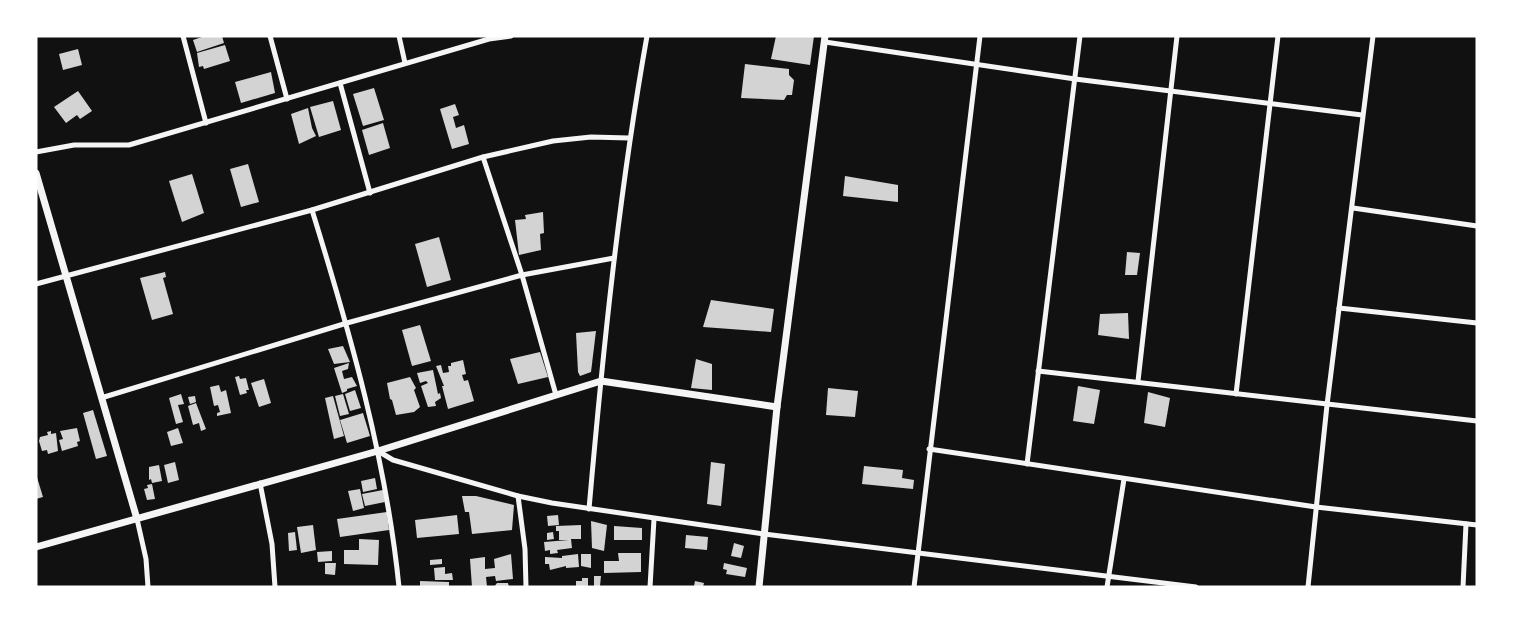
<svg xmlns="http://www.w3.org/2000/svg" width="1513" height="623" viewBox="0 0 1513 623" font-family="'Fira Sans Condensed',sans-serif">
<style>
.building{fill:#d3d3d3}
.lines{fill:none;stroke-linecap:round;stroke-linejoin:round}
.minor{stroke:#f5f5f5;stroke-width:5}
.tertiary{stroke:#f5f5f5;stroke-width:7}
</style>
<rect width="100%" height="100%" fill="#111"/>
<g class="building">
<polygon points="205,36 222,36 224,43 197,52 193,40"/>
<polygon points="776,36 814,36 810,65 771,59"/>
<polygon points="225,45 230,61 204,69 203,66 199,67 197,53"/>
<polygon points="78,49 82,65 63,70 59,54"/>
<polygon points="745,64 789,69 789,75 794,80 792,95 787,95 784,100 741,98"/>
<polygon points="271,72 275,93 241,103 235,82"/>
<polygon points="374,88 384,120 363,126 353,94"/>
<polygon points="78,91 92,111 80,119 77,115 66,123 54,107"/>
<polygon points="333,101 341,130 319,137 310,107"/>
<polygon points="455,104 459,115 453,117 456,128 464,125 469,144 452,149 440,109"/>
<polygon points="308,108 312,128 316,136 299,144 291,114"/>
<polygon points="383,123 390,148 369,155 362,130"/>
<polygon points="248,164 259,202 241,207 230,169"/>
<polygon points="192,174 204,213 182,222 169,181"/>
<polygon points="845,176 898,185 898,202 843,196"/>
<polygon points="543,212 544,233 540,234 541,250 519,255 515,220 526,219 525,215"/>
<polygon points="439,237 451,280 427,287 415,244"/>
<polygon points="1127,252 1140,253 1137,275 1125,275"/>
<polygon points="165,272 166,277 163,278 173,314 152,320 140,278"/>
<polygon points="711,300 774,309 771,332 703,327"/>
<polygon points="1128,313 1129,339 1098,335 1100,314"/>
<polygon points="420,325 431,361 412,366 402,330"/>
<polygon points="596,331 591,372 580,376 578,372 576,333"/>
<polygon points="343,346 350,362 334,364 328,349"/>
<polygon points="540,352 548,377 518,384 510,359"/>
<polygon points="696,359 712,364 712,390 691,388"/>
<polygon points="463,360 466,374 462,375 464,381 468,380 474,401 448,409 442,386 444,386 436,366 441,365 443,373 449,372 448,366 451,366 451,363"/>
<polygon points="349,363 348,369 342,371 344,379 352,377 357,386 347,389 347,391 342,393 334,368"/>
<polygon points="433,370 438,394 440,393 441,398 435,402 436,406 428,407 421,386 428,383 426,381 420,383 417,373"/>
<polygon points="239,376 240,379 246,378 249,390 246,390 247,393 240,395 235,377"/>
<polygon points="410,377 416,388 414,390 420,407 414,412 396,415 392,400 390,399 387,383"/>
<polygon points="264,379 271,403 259,407 251,383"/>
<polygon points="219,385 221,392 226,390 231,413 217,416 217,413 220,412 218,405 214,406 210,387"/>
<polygon points="1078,386 1100,390 1094,424 1073,421"/>
<polygon points="828,388 858,391 855,417 826,415"/>
<polygon points="355,390 361,408 350,411 345,394"/>
<polygon points="1148,392 1170,398 1165,427 1144,423"/>
<polygon points="181,394 184,404 178,405 183,422 176,424 169,398"/>
<polygon points="343,394 349,414 340,416 335,396"/>
<polygon points="195,396 196,402 190,404 188,397"/>
<polygon points="333,396 344,436 334,439 325,398"/>
<polygon points="196,403 206,429 201,431 199,423 193,425 188,406"/>
<polygon points="93,410 107,456 96,459 83,413"/>
<polygon points="363,413 370,436 347,443 340,420"/>
<polygon points="77,428 80,441 77,442 78,446 62,451 59,440 63,439 60,431"/>
<polygon points="178,428 183,443 171,446 167,432"/>
<polygon points="51,431 51,434 56,433 58,451 48,454 47,450 42,451 39,441 40,437 48,435 47,432"/>
<polygon points="175,462 179,480 168,483 164,465"/>
<polygon points="711,462 725,464 721,506 707,504"/>
<polygon points="159,465 162,481 152,483 151,479 149,480 149,467"/>
<polygon points="864,466 903,470 902,478 914,480 913,489 862,484"/>
<polygon points="36,474 43,497 36,499"/>
<polygon points="375,478 377,489 363,492 361,481"/>
<polygon points="152,484 155,499 147,500 144,489 148,488 147,485"/>
<polygon points="360,489 364,508 353,511 348,491"/>
<polygon points="383,490 385,502 365,506 362,494"/>
<polygon points="462,496 476,496 514,505 512,530 472,534 469,512 465,512"/>
<polygon points="387,512 389,530 340,537 337,519"/>
<polygon points="457,515 459,534 417,538 415,520"/>
<polygon points="558,515 559,525 548,526 547,516"/>
<polygon points="591,521 607,525 604,551 592,548"/>
<polygon points="313,525 316,550 301,553 297,527"/>
<polygon points="581,525 581,539 571,539 572,548 557,550 558,553 550,554 550,550 545,551 544,542 569,540 559,540 559,531 556,531 556,526"/>
<polygon points="614,526 642,528 642,540 614,540"/>
<polygon points="295,532 297,550 289,551 288,533"/>
<polygon points="553,532 554,539 547,540 547,533"/>
<polygon points="686,535 708,537 707,550 685,548"/>
<polygon points="359,539 379,540 378,565 344,564 344,550 359,550"/>
<polygon points="734,543 744,546 741,558 731,556"/>
<polygon points="332,551 332,561 318,562 317,552"/>
<polygon points="618,553 641,553 641,572 604,573 604,561 619,561"/>
<polygon points="511,554 513,579 496,581 495,576 486,577 487,587 472,587 470,559 485,557 485,569 495,568 494,559"/>
<polygon points="578,554 579,567 566,568 566,566 550,570 549,564 545,564 545,557 562,558 562,556"/>
<polygon points="581,554 591,554 591,568 581,566"/>
<polygon points="442,559 442,564 430,565 430,560"/>
<polygon points="325,563 336,563 335,575 325,574"/>
<polygon points="724,563 747,568 745,577 726,574 727,570 723,569"/>
<polygon points="445,567 445,574 452,573 453,580 435,580 434,568"/>
<polygon points="594,576 601,576 600,586 594,586"/>
<polygon points="582,578 588,578 588,587 576,587 576,581 582,581"/>
<polygon points="420,581 449,582 449,587 420,587"/>
<polygon points="695,581 704,583 703,587 694,586"/>
<polygon points="497,583 508,583 509,587 494,587"/>
</g>
<g class="lines">
<g class="minor">
<polyline points="183,36 206,123"/>
<polyline points="270,36 287,99"/>
<polyline points="399,36 405,63"/>
<polyline points="825,42 1075,79 1362,115"/>
<polyline points="340,83 370,193"/>
<polyline points="36,152 74,145 129,145 489,39 511,36"/>
<polyline points="483,157 522,275 556,395"/>
<polyline points="1353,208 1477,226"/>
<path d="M312,210C350,333 386,458 399,587"/>
<polyline points="36,284 312,210 483,157 553,141 591,137 629,138"/>
<polyline points="1339,308 1477,323"/>
<polyline points="1038,371 1477,421"/>
<polyline points="1138,381 1177,36"/>
<polyline points="1236,394 1278,36"/>
<polyline points="101,398 347,323 522,275 614,258"/>
<polyline points="929,449 1316,507 1477,525"/>
<polyline points="378,451 393,460 518,496 552,503 764,534 1196,587"/>
<polyline points="1027,464 1080,36"/>
<polyline points="260,483 272,544 275,587"/>
<polyline points="518,496 525,549 526,587"/>
<path d="M589,509C603,350 619,193 647,36"/>
<polyline points="137,519 146,559 148,587"/>
<polyline points="650,587 654,519"/>
<polyline points="914,587 980,36"/>
<polyline points="1107,587 1124,479"/>
<polyline points="1308,587 1327,405 1373,36"/>
<polyline points="1463,587 1466,524"/>
</g>
<g class="tertiary">
<polyline points="36,173 137,519"/>
<polyline points="36,547 378,451 601,381 777,407"/>
<polyline points="759,587 777,407 825,36"/>
</g>
</g>
<rect width="1513" height="623" fill="none" stroke="#ffffff" stroke-width="75"/>
</svg>
